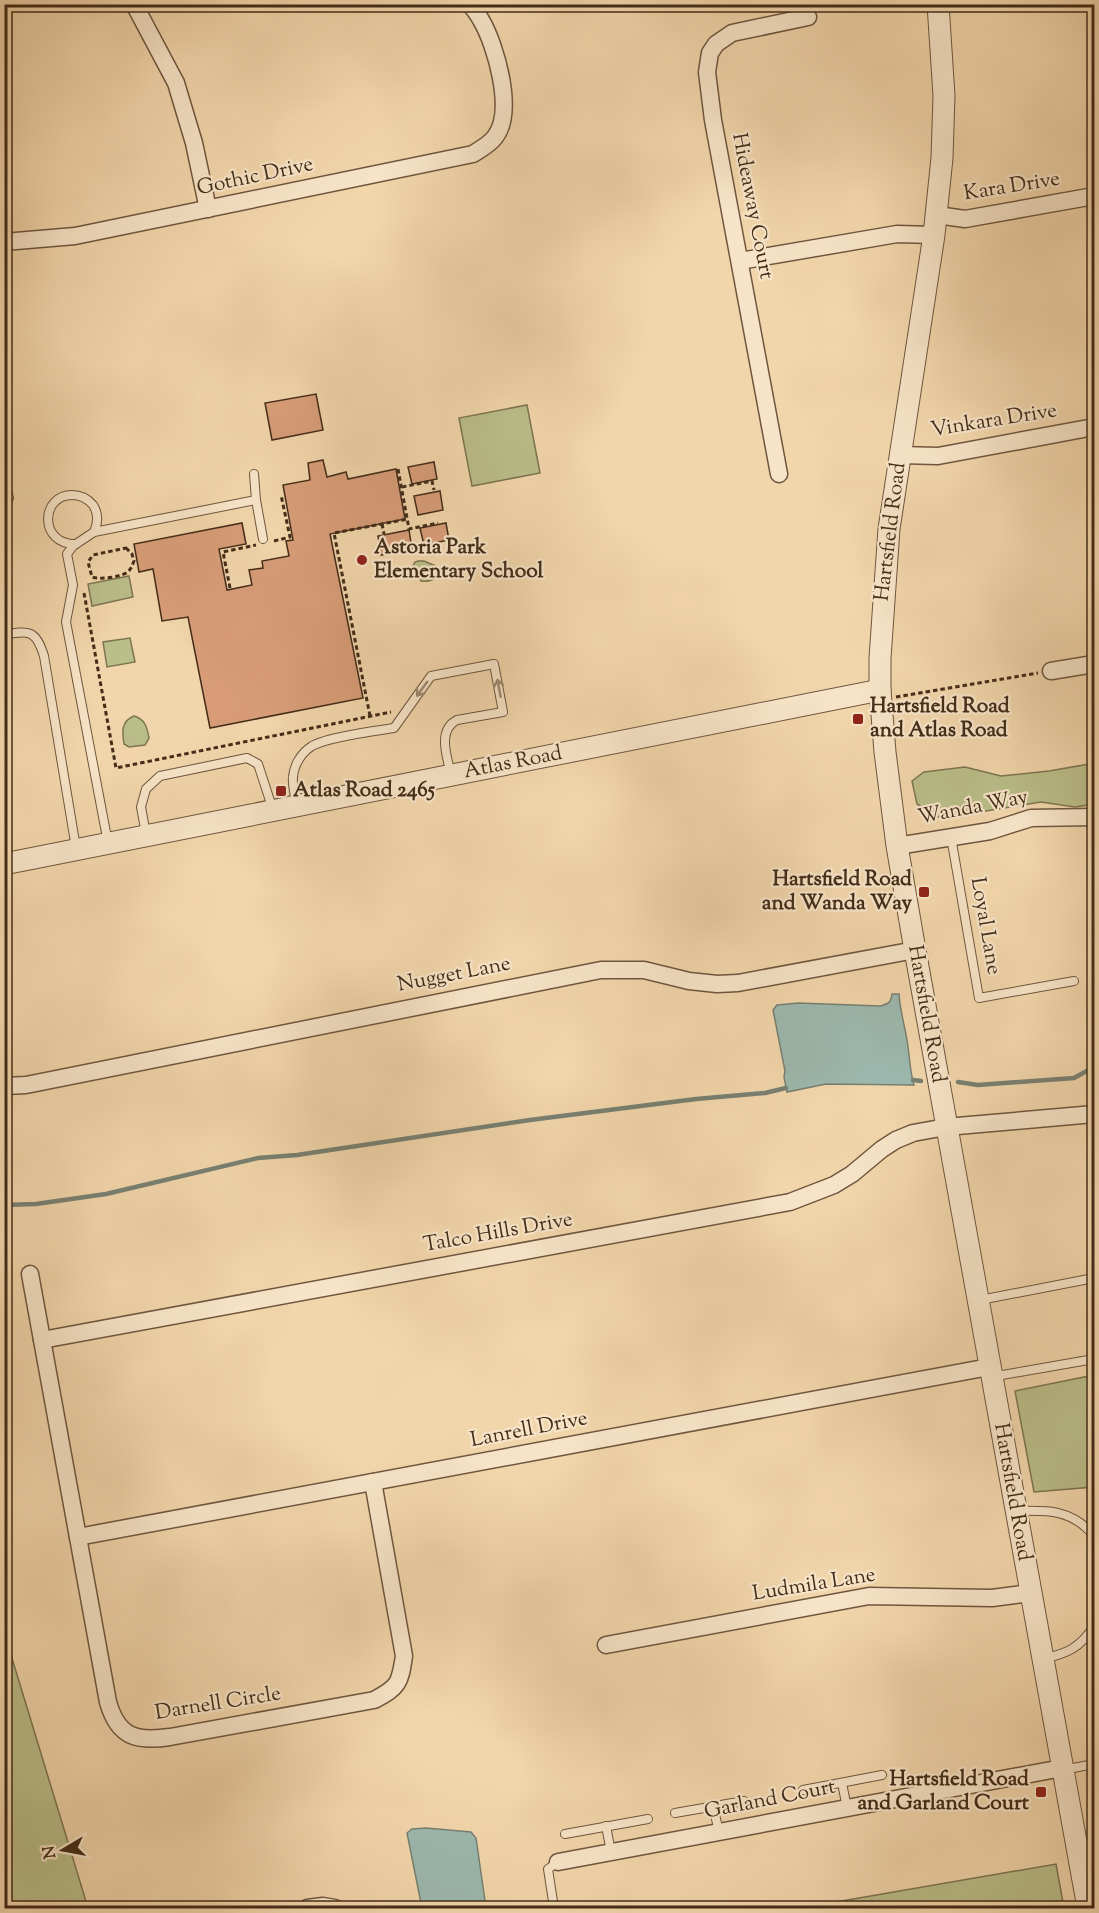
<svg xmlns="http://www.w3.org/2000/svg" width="1099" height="1913" viewBox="0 0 1099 1913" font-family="'Sorts Mill Goudy',serif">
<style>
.green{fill:#babe89;stroke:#7e7551;stroke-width:1.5}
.water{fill:#9cb8ae;stroke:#788072;stroke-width:1.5}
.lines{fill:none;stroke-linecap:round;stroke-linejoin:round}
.stream{stroke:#788072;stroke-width:4.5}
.building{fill:#d89d78;stroke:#432c19;stroke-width:1.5}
.service-casing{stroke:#6f563e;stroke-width:10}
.minor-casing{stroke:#6f563e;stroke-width:19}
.tertiary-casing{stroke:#6f563e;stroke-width:23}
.path{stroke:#432c19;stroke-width:3;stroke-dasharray:4.5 3;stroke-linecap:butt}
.service{stroke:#f7e4c8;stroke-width:8}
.minor{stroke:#f7e4c8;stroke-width:16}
.tertiary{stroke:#f7e4c8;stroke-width:21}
.oneway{stroke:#9d8870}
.poi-dot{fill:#8f2418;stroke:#f7e4c8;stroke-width:2}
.labels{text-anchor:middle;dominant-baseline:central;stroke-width:4.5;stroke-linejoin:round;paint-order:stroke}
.street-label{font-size:21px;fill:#432c19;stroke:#f7e4c8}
.poi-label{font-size:21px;font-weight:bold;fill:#432c19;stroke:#f7e4c8;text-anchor:start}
</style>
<rect width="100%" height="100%" fill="#f2d6ab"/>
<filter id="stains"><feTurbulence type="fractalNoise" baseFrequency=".00333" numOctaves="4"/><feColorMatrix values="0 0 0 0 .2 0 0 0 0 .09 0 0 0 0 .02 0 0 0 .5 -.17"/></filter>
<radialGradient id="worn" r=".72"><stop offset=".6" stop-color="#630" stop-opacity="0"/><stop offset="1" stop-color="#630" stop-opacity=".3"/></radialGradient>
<g class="green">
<polygon points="527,405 540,473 472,486 459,418"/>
<path d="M418,561H424L436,566V577C432,581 427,582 421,581L413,566L415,562Z"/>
<polygon points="129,576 133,597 92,606 88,584"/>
<polygon points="130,638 135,662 107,667 103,642"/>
<polygon points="1094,679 1094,804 1075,807 1041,802 974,813 938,817 917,804 912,781 924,772 965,767 1001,776 1049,771 1089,764 1094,727 1091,680"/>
<path d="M134,716C145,719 147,727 149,738L145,745L129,747L124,744C122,732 121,721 134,716Z"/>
<polygon points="1094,1375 1094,1487 1034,1492 1015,1391"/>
<polygon points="4,1632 88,1908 5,1908"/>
<polygon points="1056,1864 1064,1908 796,1908 807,1907"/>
</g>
<g class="water">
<path d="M892,994H899C900,1012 906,1029 908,1047C910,1060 910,1072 914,1085L826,1084L787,1092L784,1077L785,1071L773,1010L777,1005L798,1003L880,1006C888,1004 891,1003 892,994Z"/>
<polygon points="426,1828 471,1832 476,1838 486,1908 422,1908 407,1833 412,1829"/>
</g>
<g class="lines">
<g class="stream">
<polyline points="913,1080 921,1081"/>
<polyline points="958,1082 978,1085 1074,1078 1094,1067"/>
<polyline points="4,1205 36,1204 106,1194 258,1158 297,1155 530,1120 696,1099 765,1093 786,1088"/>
</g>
</g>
<g class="building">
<polygon points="316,394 323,430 272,440 265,403"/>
<polygon points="323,460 327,477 346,472 348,479 396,469 405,519 330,534 363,698 210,728 188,617 162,621 153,569 139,572 134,544 242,523 246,544 219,549 227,590 252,585 249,570 263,568 262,561 289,556 286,541 293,540 283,485 310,480 308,463"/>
<polygon points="434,462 437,479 412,484 408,467"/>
<polygon points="440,491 443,510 418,515 414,496"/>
<polygon points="446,523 449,540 424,545 420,528"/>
<polygon points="409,530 412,549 381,555 378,536"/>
</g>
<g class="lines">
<g class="service-casing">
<g id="service">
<polyline points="254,474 256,500 263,539"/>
<polyline points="4,476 9,498 4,506"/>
<path d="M76,544C39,545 40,495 72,495C80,495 88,499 93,505C99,514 98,523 94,532"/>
<path d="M4,635C29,630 36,630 44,656L76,848"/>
<path d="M297,805C295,796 292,786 293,777C294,765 301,753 312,746C327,737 375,731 394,728L431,676L494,664L503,712L457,720C437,730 447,757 451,774"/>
<polyline points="1092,818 1094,835"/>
<polyline points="146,834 141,807 146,789 160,776 247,758 258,764 273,810"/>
<polyline points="951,837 979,998 1074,981"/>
<polyline points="108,843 66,622 73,585 67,554 73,546 94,532 256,500"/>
<polyline points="980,1300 1094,1278"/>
<polyline points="991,1377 1094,1359"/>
<path d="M1016,1511C1047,1510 1072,1509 1094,1536"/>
<path d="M1043,1659C1068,1653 1080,1648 1094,1626"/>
<polyline points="1063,1770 1094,1764"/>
<polyline points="842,1783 847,1808"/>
<polyline points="803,1790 882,1775"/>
<polyline points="713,1806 719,1832"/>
<polyline points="675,1813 744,1801"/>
<polyline points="606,1826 611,1852"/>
<polyline points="565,1834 648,1819"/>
<polyline points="554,1908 548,1869 558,1862"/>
</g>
</g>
<g class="minor-casing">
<g id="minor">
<polyline points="134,4 176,83 194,143 208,209"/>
<polyline points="937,215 965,219 1094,196"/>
<path d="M4,242L75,236L473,154C481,149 490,144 495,137C515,112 496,45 481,20C478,14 474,9 470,4"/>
<polyline points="740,261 897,234 934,235"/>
<polyline points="900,455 938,456 1094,427"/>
<polyline points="779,474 713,120 707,72 710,53 716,44 732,33 808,17"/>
<polyline points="1051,671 1094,664"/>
<polyline points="897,846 990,831 1031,818 1094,817"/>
<polyline points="4,1086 26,1085 601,970 644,970 689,981 717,984 738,983 915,950"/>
<path d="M30,1274L108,1702C118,1737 136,1742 170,1737L374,1700C399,1687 400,1683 404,1656L373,1482"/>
<polyline points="42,1340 790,1202 834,1185 852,1174 882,1149 896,1140 913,1133 946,1127 1094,1114"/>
<polyline points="78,1537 989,1367"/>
<polyline points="606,1645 869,1596 992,1598 1030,1593"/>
<polyline points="558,1862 1062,1768"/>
<polyline points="307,1908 323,1906 335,1908"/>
</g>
</g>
<g class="tertiary-casing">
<g id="tertiary">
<polyline points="938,4 944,96 942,158 934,235 889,529 880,658 880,690 885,752 897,846 915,950 1088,1908"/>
<polyline points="4,864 880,690"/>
</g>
</g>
<g class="path">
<polyline points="398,469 409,529 438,523"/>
<polyline points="402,487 432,481 434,490"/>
<polyline points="382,524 384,534"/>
<polyline points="274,541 290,537 281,495"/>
<path d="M126,548L132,554L134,561C132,566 131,570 126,573C119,577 100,580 92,577L88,562L93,555Z"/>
<polyline points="230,588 223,552 256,545"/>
<polyline points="84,593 116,768 391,712"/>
<polyline points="896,697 1038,673"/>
<polyline points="370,716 334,533 408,519"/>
</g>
<use href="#service" class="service"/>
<use href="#minor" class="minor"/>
<use href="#tertiary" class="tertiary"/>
</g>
<defs><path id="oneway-shaft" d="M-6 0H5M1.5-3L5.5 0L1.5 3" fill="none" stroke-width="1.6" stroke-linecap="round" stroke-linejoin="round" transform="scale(1.5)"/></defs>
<g class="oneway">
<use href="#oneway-shaft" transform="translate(499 688) rotate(-101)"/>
<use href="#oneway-shaft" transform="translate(422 689) rotate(126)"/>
</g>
<g class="poi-dot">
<circle cx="362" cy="560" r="6"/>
<rect x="852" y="713" width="12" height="12" rx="3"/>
<rect x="275" y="785" width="12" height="12" rx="3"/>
<rect x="918" y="886" width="12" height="12" rx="3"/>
<rect x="1035" y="1786" width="12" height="12" rx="3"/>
</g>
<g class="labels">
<g class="street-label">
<text transform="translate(255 177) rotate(-12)">Gothic Drive</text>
<text transform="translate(1012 187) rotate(-9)">Kara Drive</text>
<text transform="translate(752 206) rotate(79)">Hideaway Court</text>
<text transform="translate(994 421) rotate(-9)">Vinkara Drive</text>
<text transform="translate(891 532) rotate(-83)">Hartsfield Road</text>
<text transform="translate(513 763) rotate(-11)">Atlas Road</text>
<text transform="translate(973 808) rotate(-11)">Wanda Way</text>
<text transform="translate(985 926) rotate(80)">Loyal Lane</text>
<text transform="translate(454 975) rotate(-11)">Nugget Lane</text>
<text transform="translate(926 1014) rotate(80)">Hartsfield Road</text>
<text transform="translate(498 1233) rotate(-10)">Talco Hills Drive</text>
<text transform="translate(529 1430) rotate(-11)">Lanrell Drive</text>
<text transform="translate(1012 1492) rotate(80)">Hartsfield Road</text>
<text transform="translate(814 1585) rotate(-9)">Ludmila Lane</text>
<text transform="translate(218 1704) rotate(-9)">Darnell Circle</text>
<text transform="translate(770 1800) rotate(-11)">Garland Court</text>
</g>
<g class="poi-label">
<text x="374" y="548">Astoria Park<tspan x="374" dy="24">Elementary School</tspan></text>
<text x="870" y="707">Hartsfield Road<tspan x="870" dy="24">and Atlas Road</tspan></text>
<text x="293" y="791">Atlas Road 2465</text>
<text x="912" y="880" text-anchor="end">Hartsfield Road<tspan x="912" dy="24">and Wanda Way</tspan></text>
<text x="1029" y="1780" text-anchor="end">Hartsfield Road<tspan x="1029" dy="24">and Garland Court</tspan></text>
</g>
</g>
<rect width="1099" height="1913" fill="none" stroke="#f2d6ab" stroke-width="24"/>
<rect x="6" y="6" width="1087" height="1901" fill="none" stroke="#432c19" stroke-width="3"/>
<rect x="12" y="12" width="1075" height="1889" fill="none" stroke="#432c19" stroke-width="1.5"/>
<g transform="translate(63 1850) rotate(260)" stroke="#f7e4c8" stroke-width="4.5" paint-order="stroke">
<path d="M0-4.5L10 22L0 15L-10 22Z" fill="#432c19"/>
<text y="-9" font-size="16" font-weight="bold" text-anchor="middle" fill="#432c19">N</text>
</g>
<rect width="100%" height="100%" filter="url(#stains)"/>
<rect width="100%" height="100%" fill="url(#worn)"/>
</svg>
